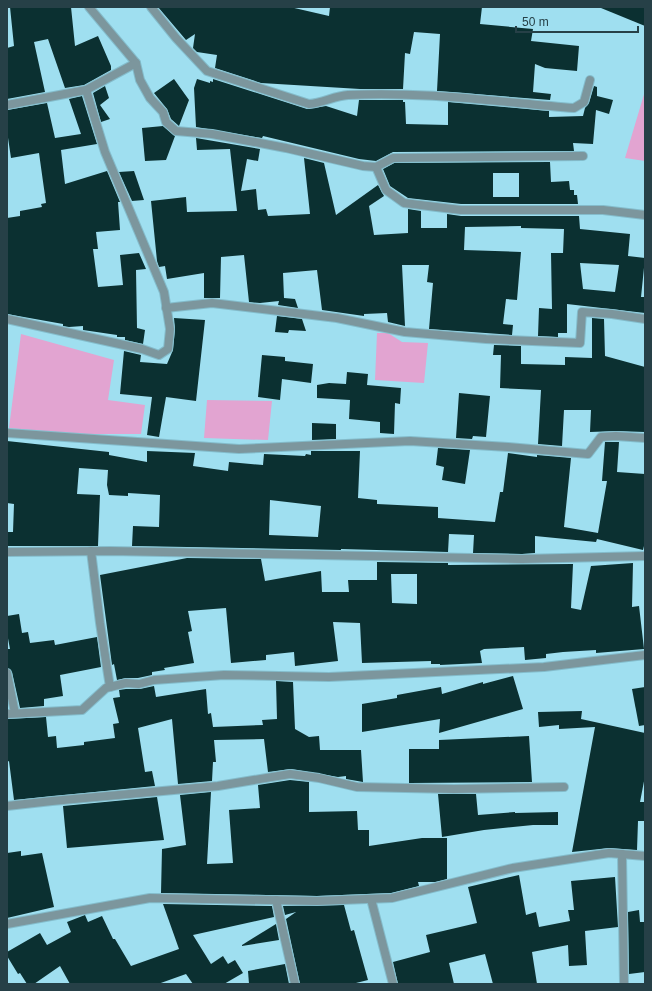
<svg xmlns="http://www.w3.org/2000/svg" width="652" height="991" viewBox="0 0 652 991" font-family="Arial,sans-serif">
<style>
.green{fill:#e2a4d1}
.building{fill:#0b3031;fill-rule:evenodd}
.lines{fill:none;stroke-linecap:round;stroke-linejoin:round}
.minor-casing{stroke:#84bccb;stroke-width:10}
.minor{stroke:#7c969d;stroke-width:8}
</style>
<rect width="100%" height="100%" fill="#9fdff0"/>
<g class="green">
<polygon points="645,91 645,161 625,158"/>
<polygon points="377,333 388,333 402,342 428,343 424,383 375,380"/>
<polygon points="21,334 114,360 108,400 145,405 141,434 79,434 9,428"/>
<polygon points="207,400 272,401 268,440 204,438"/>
</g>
<g class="building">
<polygon points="10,7 71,7 75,46 98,36 111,66 111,70 84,85 65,88 48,39 34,42 45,92 7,99 7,48 14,46"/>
<polygon points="158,7 290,7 329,16 330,7 482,7 480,24 533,29 531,41 579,46 577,71 545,68 535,64 533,92 551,94 550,100 437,91 440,34 414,32 410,54 405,53 403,89 360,89 261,83 215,68 217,55 197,52 193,48 195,34 186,40"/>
<polygon points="601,7 645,7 645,26 601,8"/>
<polygon points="174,79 189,100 179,126 171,119 167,109 154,93"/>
<polygon points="197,79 210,83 210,81 213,82 213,79 307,109 326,106 357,116 359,100 403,100 403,102 405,102 406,124 448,125 448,102 549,111 549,117 583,116 585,108 589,103 594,86 597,87 597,96 613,100 609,114 596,110 593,144 573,143 574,151 393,152 376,161 359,159 263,136 262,138 196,127 194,88"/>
<polygon points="105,86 109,98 100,105 110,119 101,122 93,93"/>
<polygon points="82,96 97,144 61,150 65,184 107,171 120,202 118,202 120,230 96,232 98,249 93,249 98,287 123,285 120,255 139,253 146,269 136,270 137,328 145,330 143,344 125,340 125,337 117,337 117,335 83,330 83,326 69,327 63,326 63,324 7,314 7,218 20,216 20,211 42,207 41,204 46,203 39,153 11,158 7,131 7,110 47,103 55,138 81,134 69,99"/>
<polygon points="163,126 175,136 166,160 145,161 142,128"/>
<path d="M196,138L260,149L258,161L247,159L241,191L256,189L258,210L266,209L268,216L310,214L304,158L324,163L336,215L378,185L384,196L369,206L374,235L408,233V209L421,211V228H447V214L461,216H579L580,229L630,234L628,256L645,258L641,297H645V313L567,304V333H558V337L538,336L539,308L552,309L551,253H563L564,229L521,228V226L465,227L464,250L521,252L517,300L506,299L503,324L513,325L512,335L429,329L433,283L427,282L429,265H402L405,326L388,322L387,313L364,314V316L322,310L317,270L283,273L284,298L295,299L298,308L278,305L279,301L260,303L249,302L244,255L221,257L220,298H204V273L167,279L165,266L159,267L157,261L151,201L186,197L187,212L237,211L230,149L197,150ZM580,263L619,265L615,292L583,289Z"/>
<path d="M550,162L551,182L569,181L570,190H574V195H577L578,204H461L408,198L390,186L383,169L394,163ZM493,173H519V197H493Z"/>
<polygon points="134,171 144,200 132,201 119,172"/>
<polygon points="277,316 302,319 306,331 289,330 288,333 275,332"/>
<polygon points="174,318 205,320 196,401 166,397 159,437 147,435 152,397 120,394 124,351 141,355 140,362 167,364 173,350 175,329"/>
<polygon points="592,318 604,319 605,356 645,367 645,432 616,431 590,432 591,410 564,410 562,446 538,444 541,390 500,388 501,355 493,355 494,345 521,346 521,364 565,365 565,357 592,358"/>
<polygon points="262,355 285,357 285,361 313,364 311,383 282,379 280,400 258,397"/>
<polygon points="347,372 368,374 367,385 401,388 400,404 395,403 394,434 380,433 380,422 349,419 350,400 317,398 317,385 329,383 346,384"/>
<polygon points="459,393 490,396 486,437 473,436 472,439 456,438"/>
<polygon points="312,423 336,424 336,439 312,440"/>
<path d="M7,441L109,452V455L147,462V451L195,453L193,466L228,471L229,462L263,465L264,454L305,456L306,454L311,455V451H360L358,498L377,500V504L438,507V518L495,522L500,492H503L508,453L537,457V455L571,458L564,527L598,533L607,481H602L605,442H619L617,472L645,474V542L643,550L597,539L596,542L535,536V553L522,554L473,553L474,535L449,534L448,552L341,549V550L132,546L133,526L159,527L160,495L128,493V496L109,495L107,485L108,470L79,468L77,494L100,495L98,546H7V532H13L14,504L7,503ZM270,500L321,506L318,537L269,535Z"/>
<polygon points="438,448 470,450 465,484 442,480 444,467 436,465"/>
<path d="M187,558L261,559L265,581L321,571L322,592H349L348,580H377V562L448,563V565L573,564L571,608L581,610L591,566L633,563L632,607L639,606L644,649L596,653V650L563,652L546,654V658L525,660L524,647L484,649L480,651L482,663L440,665V664H431V661L362,663L360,623L333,622L338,661L295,666L294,652L266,655V660L231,663L226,608L188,611L192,631L188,632L194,663L164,668L165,670L152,672V675L138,678H126L117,680L114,664L112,665L100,575ZM391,574H417V604L392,603Z"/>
<polygon points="19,614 22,633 28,632 30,643 54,640 55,645 97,637 101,667 60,675 63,696 44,699 44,706 20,708 12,672 7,668 7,649 10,649 7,633 7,616"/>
<polygon points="513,676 523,709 439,733 440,719 362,732 362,704 397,698 397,695 441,687 442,694 483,682 483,684"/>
<polygon points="276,681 293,682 295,729 309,737 319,736 320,750 361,750 363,782 346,779 346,776 338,777 291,769 268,772 264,739 214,740 216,762 213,762 212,781 178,784 172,719 138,728 145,772 152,771 155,786 14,800 9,761 7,762 7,719 46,717 48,737 56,736 57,748 84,745 84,742 115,738 113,724 119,723 113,698 120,697 119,690 126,689 140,689 154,686 156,697 206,689 208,714 211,713 213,727 263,725 262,720 277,719"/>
<polygon points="645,687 645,725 639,726 632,689"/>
<polygon points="582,711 581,719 645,733 645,776 640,802 645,802 645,821 638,821 637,850 609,848 572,852 595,727 559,729 559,725 539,727 538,712"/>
<polygon points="529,736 532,782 409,783 409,749 439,749 439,740"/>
<polygon points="290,780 309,782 309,812 357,811 358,830 369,830 369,846 422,838 447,838 447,879 435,882 418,882 419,886 391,893 317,896 161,893 162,849 186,845 180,795 211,792 207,864 233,863 229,810 260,808 258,785"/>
<polygon points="438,794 476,794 478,815 515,812 515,813 558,812 558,825 533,825 484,830 442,837"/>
<polygon points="157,797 164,840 67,848 63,806"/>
<polygon points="21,851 21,856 42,853 54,907 7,918 7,853"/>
<polygon points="519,875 526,915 536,912 539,927 570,921 568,910 574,910 571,881 615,877 618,927 585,931 587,965 569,966 568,945 532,952 537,984 493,984 485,954 449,963 454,984 398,984 393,962 430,952 426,935 477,923 468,887"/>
<polygon points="163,904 272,906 274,917 193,935 211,964 223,956 228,964 235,960 243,973 224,984 193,984 186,974 158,984 70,984 60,966 34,984 27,984 20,973 18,974 7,956 7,952 40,933 47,945 71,932 67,922 85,915 88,922 102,916 113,939 115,939 131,966 179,949"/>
<polygon points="344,905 351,931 354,930 368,980 352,984 300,984 286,919 296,912 285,915 283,906"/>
<polygon points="639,910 640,922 645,922 645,972 629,974 628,912"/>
<polygon points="276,924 279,940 242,946 242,945"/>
<polygon points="285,964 289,984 249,984 248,971"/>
</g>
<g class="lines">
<g class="minor-casing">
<g id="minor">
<polyline points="89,7 136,63 140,80 150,98 163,112 166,122 176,131 212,134 286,148 363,166 376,167 393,158 583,156"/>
<path d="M151,7L176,38L207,71L309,104C323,103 334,96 348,95C423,91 499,102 574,108L584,102L590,80"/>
<polyline points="7,105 86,90 136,63"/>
<polyline points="376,167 386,190 404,203 461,210 603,210 645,215"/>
<polyline points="166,308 212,303 337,318 405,332 486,339 580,343 582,312 612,314 645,319"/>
<polyline points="7,319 142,349 159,355 168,349 170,329 164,292 105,152 86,90"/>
<polyline points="7,433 239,449 410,441 508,447 588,454 601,437 616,436 645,438"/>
<polyline points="91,551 100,623 110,687"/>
<polyline points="7,552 110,551 522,559 645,556"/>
<polyline points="7,673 15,713"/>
<polyline points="7,714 82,710 106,688 126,683 139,684 154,680 224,675 329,677 544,667 645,655"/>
<polyline points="7,806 52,801 218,786 290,774 319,778 357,787 454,789 564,787"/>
<polyline points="622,854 624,984"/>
<polyline points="371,899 393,984"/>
<polyline points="276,900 295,984"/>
<polyline points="7,924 150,898 317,901 392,898 513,868 609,853 645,856"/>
</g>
</g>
<use href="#minor" class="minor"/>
</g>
<rect width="652" height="991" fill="none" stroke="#264047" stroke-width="16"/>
<path d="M516 26v6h122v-6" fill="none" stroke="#264047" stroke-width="2"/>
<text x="522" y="26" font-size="12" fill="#264047" stroke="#9fdff0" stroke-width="3" paint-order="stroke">50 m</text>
</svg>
